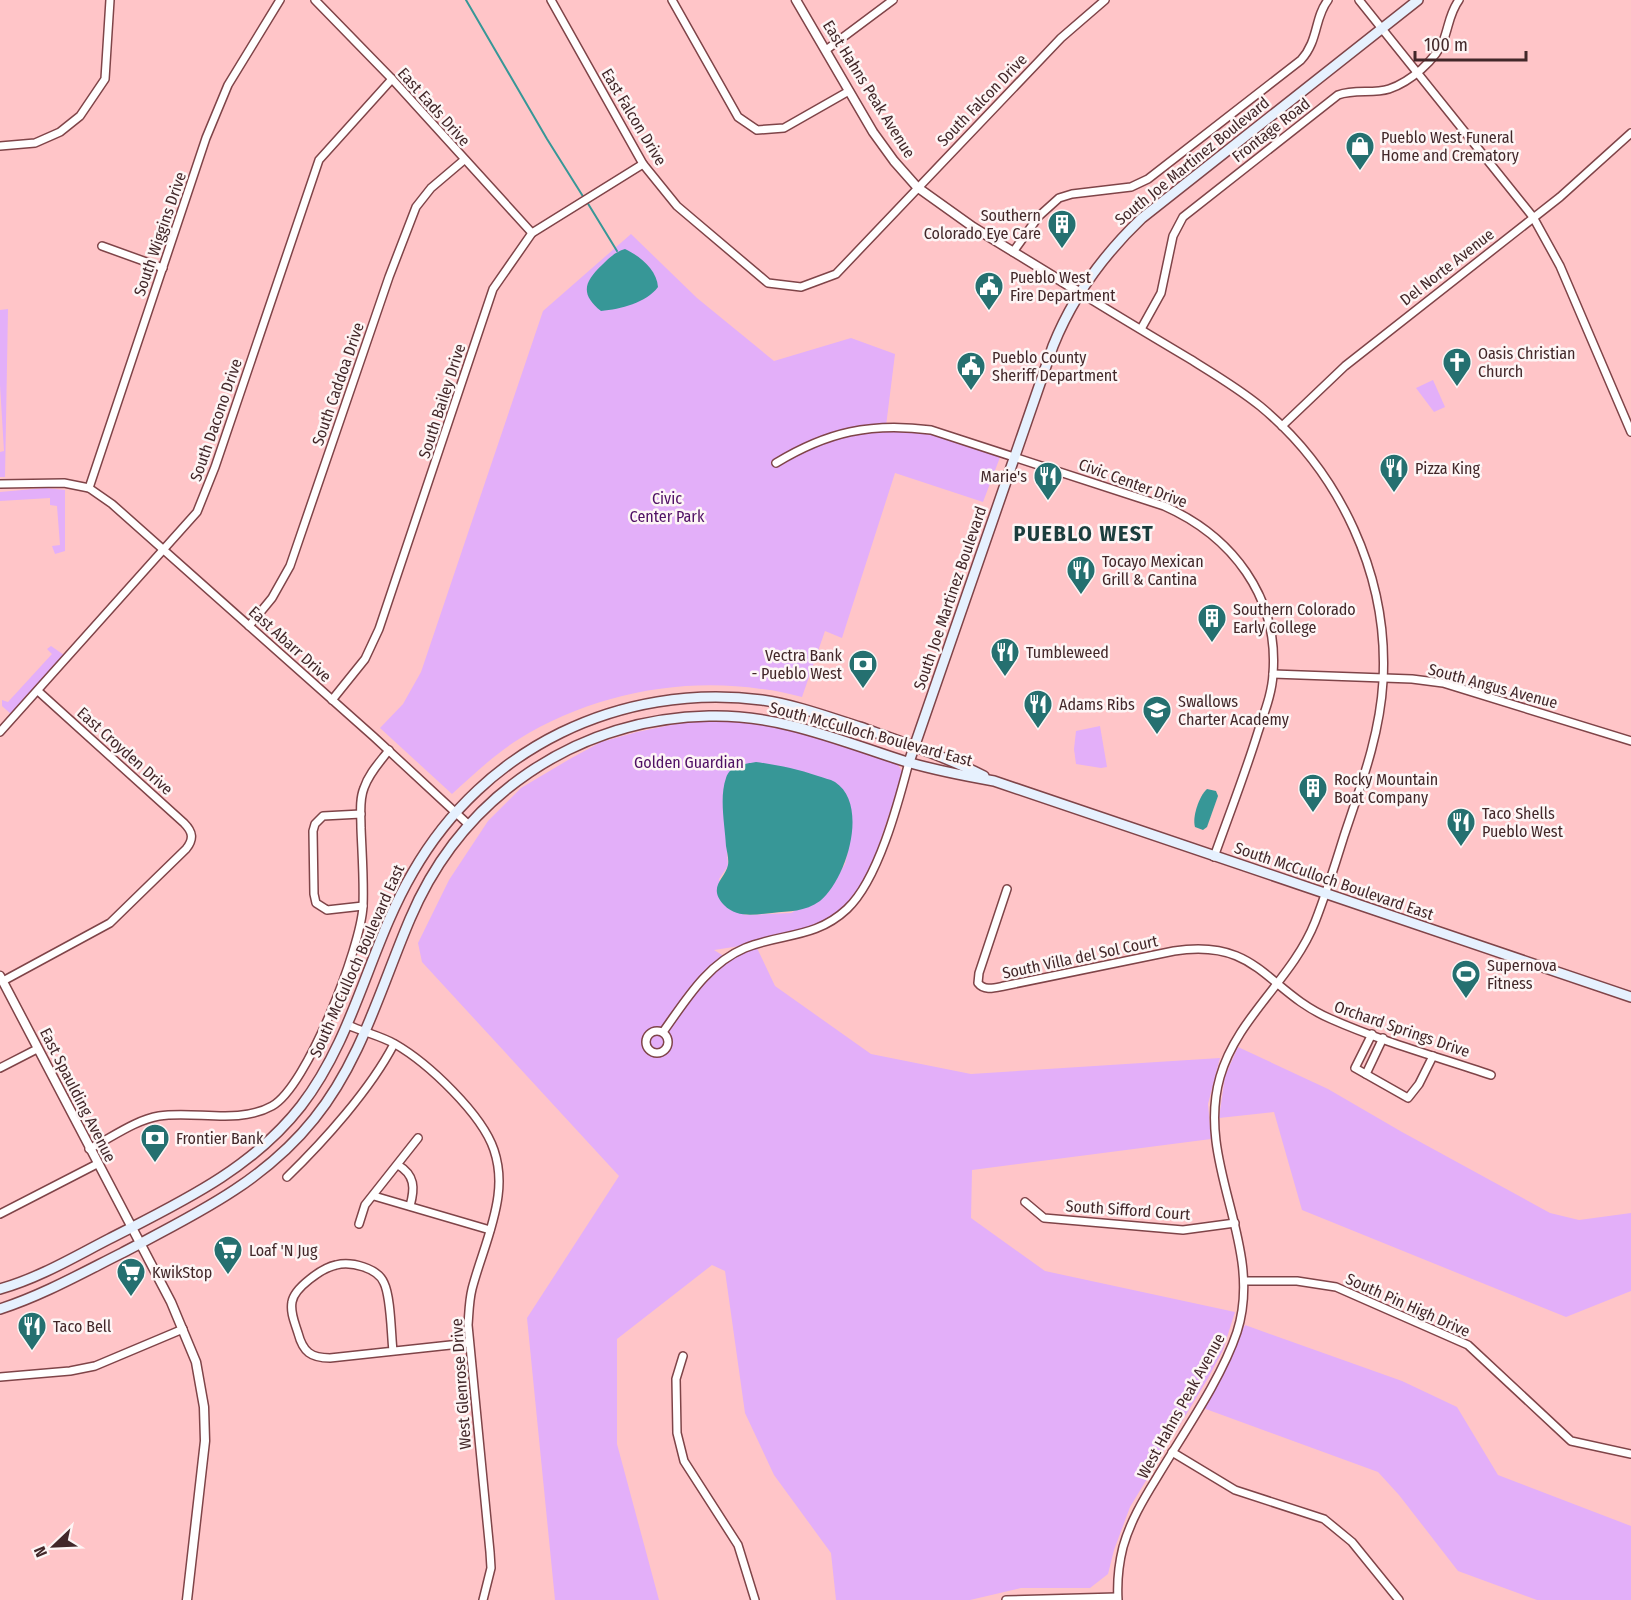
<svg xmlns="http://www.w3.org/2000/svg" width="1631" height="1600" viewBox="0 0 1631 1600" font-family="'Fira Sans Condensed',sans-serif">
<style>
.green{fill:#e3aff9;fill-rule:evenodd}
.water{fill:#379797}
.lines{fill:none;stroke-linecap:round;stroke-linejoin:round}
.stream{stroke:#379797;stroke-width:2}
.minor-casing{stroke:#7f4448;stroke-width:10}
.tertiary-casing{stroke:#7f4448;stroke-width:11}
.secondary-casing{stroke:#7f4448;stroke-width:12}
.minor{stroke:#fff;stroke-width:7}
.tertiary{stroke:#fff;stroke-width:8}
.secondary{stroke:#e6f1fe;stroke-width:9}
.labels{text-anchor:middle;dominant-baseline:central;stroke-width:5;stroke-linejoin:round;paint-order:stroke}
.street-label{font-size:16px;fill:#422729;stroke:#fdf5f5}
.poi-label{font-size:16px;fill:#422729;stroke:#fdf5f5;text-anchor:start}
.park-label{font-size:16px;fill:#4f0f64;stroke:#fdf5f5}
.district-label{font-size:22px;font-weight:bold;letter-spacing:1.5px;fill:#1b3d3d;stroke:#fdf5f5}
</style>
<rect width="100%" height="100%" fill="#ffc5c8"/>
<g class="green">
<path d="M631,234L697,298L774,361L851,338L895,354L886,426L916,428L1002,452L983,502L895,473L842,638L825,631L802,697C788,694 775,690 761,689C679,677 590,695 519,739C495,754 474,774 452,794L380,728L403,704L421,672L543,311Z"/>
<polygon points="8,309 5,477 0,477 0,452 4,451 0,385 0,310"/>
<polygon points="1433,380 1445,407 1434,412 1416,388"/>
<polygon points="45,488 65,490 65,551 55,554 52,546 60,545 57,506 50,505 50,498 0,501 0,492"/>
<polygon points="51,646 64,655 11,714 2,706 2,700 8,702 52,654 47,649"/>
<path d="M700,719L753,721L800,730L898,765L903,773L869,874L845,906L831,917L815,925L740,946L714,950L727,958L744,948H757L775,986L871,1054L971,1074L1220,1058L1208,1104L1211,1139L972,1170L971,1218L1045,1271L1235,1312L1223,1350L1207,1380L1130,1507L1114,1550L1108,1574L1090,1588H1021L970,1600H836L831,1553L774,1475L745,1413L725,1271L712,1265L617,1339V1444L659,1600H555L527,1318L619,1176L422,962L418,943L449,880L488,821L521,788L568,760L601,742L637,732ZM726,778L852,821L851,836L845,864L829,891L791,913L746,915L729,909L719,879L728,866L724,804Z"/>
<polygon points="1100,726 1107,767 1101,768 1076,764 1074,749 1076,731"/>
<polygon points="1238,1047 1328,1089 1402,1132 1550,1213 1579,1220 1631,1213 1631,1291 1566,1317 1302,1210 1274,1112 1219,1118 1225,1076"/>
<polygon points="1245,1325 1402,1381 1457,1407 1498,1475 1631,1526 1631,1600 1537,1600 1458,1571 1399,1495 1378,1472 1203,1408"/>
</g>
<g class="water">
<path d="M625,249C640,256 657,270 658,287C646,303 621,309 601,311C580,294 584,282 602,265C609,258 615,252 625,249Z"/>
<path d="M756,762C778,765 797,769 818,776C823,778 830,779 835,782C870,805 846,880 820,901C805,912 789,911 772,913C756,914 738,919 724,905C707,887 725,879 728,865C729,859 727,852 726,846C725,826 719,798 726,778C730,765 745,764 756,762Z"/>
<path d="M1207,789L1216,791L1218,796L1207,827L1203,830L1195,827C1192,817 1199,796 1207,789Z"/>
</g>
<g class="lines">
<g class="stream">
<polyline points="466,0 547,139 584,198"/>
<polyline points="587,202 617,251"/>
</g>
<g class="minor-casing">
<g id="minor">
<polyline points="315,0 392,79 532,233"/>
<polyline points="551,0 643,164 677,206 768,283 801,287 836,274 1061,38 1105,0"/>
<polyline points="672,0 738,117 757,130 784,128 849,91"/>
<polyline points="1359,0 1533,217 1560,266 1631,432"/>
<polyline points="826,50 893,0"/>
<polyline points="0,146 35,143 60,132 80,116 105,79 110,0"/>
<polyline points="102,246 163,268"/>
<path d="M1013,252L1039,216L1059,198L1072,194L1131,187L1148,179L1301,60C1319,40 1314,18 1328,0"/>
<path d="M1079,292C1116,315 1153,337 1190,359C1214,374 1238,388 1260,406C1340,472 1389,576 1383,681C1380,735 1361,785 1344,836C1335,865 1326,894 1315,922C1292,980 1237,1017 1220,1077C1195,1164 1265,1245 1237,1332C1221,1380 1182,1435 1156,1479C1143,1500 1130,1522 1123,1547C1119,1563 1117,1583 1118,1600"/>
<path d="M1141,329L1161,293L1173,236L1183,217L1338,95C1355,89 1373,94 1389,89C1410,82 1436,60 1444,39C1449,25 1450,12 1459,0"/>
<polyline points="1282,426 1345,366 1560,197 1631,133"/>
<path d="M776,463C827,432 871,422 931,430L1164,506C1232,536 1279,597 1273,674C1272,694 1264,713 1258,732C1245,774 1229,815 1214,857"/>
<polyline points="0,484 64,483 89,488 112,504 374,737 469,825"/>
<polyline points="89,488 206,138 228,85 280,0"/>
<polyline points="249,626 272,598 290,566 389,277 416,207 431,188 464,160"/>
<polyline points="1273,674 1412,679 1443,683 1631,741"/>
<polyline points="332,700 365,659 379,629 493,289 532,233 643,164"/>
<polyline points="0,732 197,512 215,467 319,160 392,79"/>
<polyline points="361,814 323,816 315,824 313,831 314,894 316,903 327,910 363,906"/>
<path d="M1007,889L979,973L978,983C984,991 994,988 1004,986L1174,951C1259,938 1266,991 1331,1019C1383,1042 1438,1057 1491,1075"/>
<path d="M3,981L110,923L186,849C194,839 193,832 184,823L38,691"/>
<path d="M348,1025C363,1032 381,1036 395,1044C428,1063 482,1114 494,1150C499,1165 500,1181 498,1196C494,1228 480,1258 472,1289C469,1301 469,1313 468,1325L490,1552L491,1568L483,1600"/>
<circle cx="657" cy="1042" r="11"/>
<path d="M663,1032C686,1000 707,964 745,948C781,933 815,939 847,909C878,880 898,804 909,762"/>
<polyline points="1372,1034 1355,1068 1408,1098 1419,1084 1433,1056"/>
<polyline points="0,1068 37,1049"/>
<polyline points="1366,1074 1383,1038"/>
<path d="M89,1149C111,1138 135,1120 159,1116C194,1110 238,1125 272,1106C307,1087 361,947 363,906C364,880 362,854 361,828C361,815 359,800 364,788C369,773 380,762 389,750"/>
<path d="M398,1165C415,1175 415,1188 410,1206"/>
<path d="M287,1177C324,1141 370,1090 394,1044"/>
<polyline points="374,1196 490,1230"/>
<polyline points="1025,1202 1044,1218 1183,1230 1235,1223"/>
<polyline points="0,1214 97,1164"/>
<polyline points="359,1224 365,1205 418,1138"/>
<polyline points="1244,1281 1297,1281 1336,1287 1468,1345 1571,1441 1631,1454"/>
<path d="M393,1351C391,1334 391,1297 384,1283C378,1268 351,1261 336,1265C322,1268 294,1288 292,1302C290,1313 295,1323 298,1333C303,1352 311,1358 330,1358L469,1343"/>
<polyline points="683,1356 676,1379 677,1433 684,1461 738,1545 755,1600"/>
<polyline points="0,1377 70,1371 95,1366 183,1329"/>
<polyline points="1172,1452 1235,1490 1324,1519 1352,1542 1399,1600"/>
<polyline points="1006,1600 1117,1597"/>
</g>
</g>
<g class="tertiary-casing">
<g id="tertiary">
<polyline points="796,0 873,132 894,161 917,187 973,227 1079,292"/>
<polyline points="0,976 171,1302 196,1362 204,1407 205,1441 187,1600"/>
</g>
</g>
<g class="secondary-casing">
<g id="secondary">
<path d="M909,762L1053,346C1073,296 1103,255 1142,218L1418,0"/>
<path d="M0,1289C39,1278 74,1257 109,1239C179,1203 251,1170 301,1106C355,1036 369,947 413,872C484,748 620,682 762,700C796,705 828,717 860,727C902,742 944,756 984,776"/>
<path d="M0,1309C43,1295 82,1273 122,1253C192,1216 263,1183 314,1119C361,1061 381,987 410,919C462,796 576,719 709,716C779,714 841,741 907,762C935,770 965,776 994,781L1631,997"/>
</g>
</g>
<use href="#minor" class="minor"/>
<use href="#tertiary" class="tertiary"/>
<use href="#secondary" class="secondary"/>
</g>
<defs>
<g id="shop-pin" transform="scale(1.5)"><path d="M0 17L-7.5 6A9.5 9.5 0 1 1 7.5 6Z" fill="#257070" stroke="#fdf5f5"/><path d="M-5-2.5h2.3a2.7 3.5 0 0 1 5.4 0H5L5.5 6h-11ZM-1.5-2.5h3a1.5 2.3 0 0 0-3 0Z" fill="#fff"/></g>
<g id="building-pin" transform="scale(1.5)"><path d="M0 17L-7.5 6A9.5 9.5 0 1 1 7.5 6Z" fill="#257070" stroke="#fdf5f5"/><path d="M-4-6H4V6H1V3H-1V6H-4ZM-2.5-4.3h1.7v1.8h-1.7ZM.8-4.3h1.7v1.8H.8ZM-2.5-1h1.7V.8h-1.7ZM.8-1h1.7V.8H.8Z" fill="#fff"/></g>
<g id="civic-pin" transform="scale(1.5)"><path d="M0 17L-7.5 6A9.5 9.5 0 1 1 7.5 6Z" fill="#257070" stroke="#fdf5f5"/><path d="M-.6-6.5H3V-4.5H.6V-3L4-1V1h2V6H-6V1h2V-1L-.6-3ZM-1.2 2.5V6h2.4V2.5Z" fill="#fff"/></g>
<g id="church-pin" transform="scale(1.5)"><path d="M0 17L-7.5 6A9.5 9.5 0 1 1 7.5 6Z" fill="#257070" stroke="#fdf5f5"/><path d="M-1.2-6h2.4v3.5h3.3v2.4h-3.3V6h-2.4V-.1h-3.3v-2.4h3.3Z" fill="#fff"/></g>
<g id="restaurant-pin" transform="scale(1.5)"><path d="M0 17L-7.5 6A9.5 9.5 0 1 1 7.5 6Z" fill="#257070" stroke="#fdf5f5"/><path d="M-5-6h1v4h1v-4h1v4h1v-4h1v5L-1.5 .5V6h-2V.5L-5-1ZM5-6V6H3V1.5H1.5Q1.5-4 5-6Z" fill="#fff"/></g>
<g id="bank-pin" transform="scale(1.5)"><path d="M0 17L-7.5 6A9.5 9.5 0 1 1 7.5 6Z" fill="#257070" stroke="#fdf5f5"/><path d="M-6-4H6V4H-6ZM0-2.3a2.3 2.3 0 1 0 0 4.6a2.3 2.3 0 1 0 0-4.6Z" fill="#fff"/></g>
<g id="school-pin" transform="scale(1.5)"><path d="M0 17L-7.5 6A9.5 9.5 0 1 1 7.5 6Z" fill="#257070" stroke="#fdf5f5"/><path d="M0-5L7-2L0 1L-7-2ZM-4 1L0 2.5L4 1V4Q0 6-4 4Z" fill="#fff"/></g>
<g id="stadium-pin" transform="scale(1.5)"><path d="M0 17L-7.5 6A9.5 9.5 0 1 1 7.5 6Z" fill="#257070" stroke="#fdf5f5"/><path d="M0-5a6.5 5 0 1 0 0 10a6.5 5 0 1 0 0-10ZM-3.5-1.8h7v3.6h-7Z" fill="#fff"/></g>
<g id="supermarket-pin" transform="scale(1.5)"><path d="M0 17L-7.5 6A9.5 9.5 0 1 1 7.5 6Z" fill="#257070" stroke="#fdf5f5"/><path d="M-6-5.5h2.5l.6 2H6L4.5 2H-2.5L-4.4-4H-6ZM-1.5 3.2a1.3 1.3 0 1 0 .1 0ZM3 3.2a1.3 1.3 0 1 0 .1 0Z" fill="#fff"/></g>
</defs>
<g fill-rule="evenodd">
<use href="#shop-pin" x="1360" y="146"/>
<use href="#building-pin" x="1062" y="224"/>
<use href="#civic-pin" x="989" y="286"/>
<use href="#church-pin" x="1457" y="362"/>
<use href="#civic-pin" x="971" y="366"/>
<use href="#restaurant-pin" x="1394" y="468"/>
<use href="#restaurant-pin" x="1048" y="476"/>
<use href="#restaurant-pin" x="1081" y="570"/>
<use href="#building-pin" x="1212" y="618"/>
<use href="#restaurant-pin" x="1005" y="652"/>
<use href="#bank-pin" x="863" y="664"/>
<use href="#restaurant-pin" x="1038" y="704"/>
<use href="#school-pin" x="1157" y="710"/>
<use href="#building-pin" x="1313" y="788"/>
<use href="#restaurant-pin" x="1461" y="822"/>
<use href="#stadium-pin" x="1466" y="974"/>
<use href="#bank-pin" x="155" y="1138"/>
<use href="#supermarket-pin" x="228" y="1250"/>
<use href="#supermarket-pin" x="131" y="1272"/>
<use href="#restaurant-pin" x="32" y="1326"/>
</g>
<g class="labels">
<g class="street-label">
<text transform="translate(869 89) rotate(58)">East Hahns Peak Avenue</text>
<text transform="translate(982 100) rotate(-46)">South Falcon Drive</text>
<text transform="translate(434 107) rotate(48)">East Eads Drive</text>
<text transform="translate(634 117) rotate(59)">East Falcon Drive</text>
<text transform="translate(1271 130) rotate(-38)">Frontage Road</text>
<text transform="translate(1192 161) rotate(-39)">South Joe Martinez Boulevard</text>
<text transform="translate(160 234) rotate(-71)">South Wiggins Drive</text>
<text transform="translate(1447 267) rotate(-38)">Del Norte Avenue</text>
<text transform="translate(338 384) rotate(-71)">South Caddoa Drive</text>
<text transform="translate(442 401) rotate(-72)">South Bailey Drive</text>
<text transform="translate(216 420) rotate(-71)">South Dacono Drive</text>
<text transform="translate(1133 483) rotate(20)">Civic Center Drive</text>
<text transform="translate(950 598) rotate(-71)">South Joe Martinez Boulevard</text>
<text transform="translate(290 644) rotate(42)">East Abarr Drive</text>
<text transform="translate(1493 686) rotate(15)">South Angus Avenue</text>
<text transform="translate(871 734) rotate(15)">South McCulloch Boulevard East</text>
<text transform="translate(125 751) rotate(42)">East Croyden Drive</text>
<text transform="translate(1334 881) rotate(19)">South McCulloch Boulevard East</text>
<text transform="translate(1080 957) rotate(-12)">South Villa del Sol Court</text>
<text transform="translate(357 961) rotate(-66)">South McCulloch Boulevard East</text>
<text transform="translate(1402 1029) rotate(19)">Orchard Springs Drive</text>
<text transform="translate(78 1095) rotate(63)">East Spaulding Avenue</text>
<text transform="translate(1128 1210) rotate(4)">South Sifford Court</text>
<text transform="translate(1408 1305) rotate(24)">South Pin High Drive</text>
<text transform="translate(461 1384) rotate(-94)">West Glenrose Drive</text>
<text transform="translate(1181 1406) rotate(-61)">West Hahns Peak Avenue</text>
</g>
<g class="poi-label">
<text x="1381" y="137">Pueblo West Funeral<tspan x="1381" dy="18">Home and Crematory</tspan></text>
<text x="1041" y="215" text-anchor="end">Southern<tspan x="1041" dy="18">Colorado Eye Care</tspan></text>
<text x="1010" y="277">Pueblo West<tspan x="1010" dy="18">Fire Department</tspan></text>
<text x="1478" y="353">Oasis Christian<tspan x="1478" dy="18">Church</tspan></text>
<text x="992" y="357">Pueblo County<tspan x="992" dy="18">Sheriff Department</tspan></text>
<text x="1415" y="468">Pizza King</text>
<text x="1027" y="476" text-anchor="end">Marie's</text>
<text x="1102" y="561">Tocayo Mexican<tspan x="1102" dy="18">Grill &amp; Cantina</tspan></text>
<text x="1233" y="609">Southern Colorado<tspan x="1233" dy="18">Early College</tspan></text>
<text x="1026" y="652">Tumbleweed</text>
<text x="842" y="655" text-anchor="end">Vectra Bank<tspan x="842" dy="18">- Pueblo West</tspan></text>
<text x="1178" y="701">Swallows<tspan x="1178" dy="18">Charter Academy</tspan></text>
<text x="1059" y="704">Adams Ribs</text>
<text x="1334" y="779">Rocky Mountain<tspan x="1334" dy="18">Boat Company</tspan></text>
<text x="1482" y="813">Taco Shells<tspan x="1482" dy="18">Pueblo West</tspan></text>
<text x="1487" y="965">Supernova<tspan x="1487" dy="18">Fitness</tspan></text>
<text x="176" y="1138">Frontier Bank</text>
<text x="249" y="1250">Loaf 'N Jug</text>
<text x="152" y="1272">KwikStop</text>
<text x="53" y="1326">Taco Bell</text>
</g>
<g class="park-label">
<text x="667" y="498">Civic<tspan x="667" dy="18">Center Park</tspan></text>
<text x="689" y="762">Golden Guardian</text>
</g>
<g class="district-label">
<text x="1084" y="533">PUEBLO WEST</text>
</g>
</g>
<g transform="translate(54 1546) rotate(247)" stroke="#fdf5f5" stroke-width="4.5" paint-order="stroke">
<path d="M0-4.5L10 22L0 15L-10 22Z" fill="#422729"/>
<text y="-9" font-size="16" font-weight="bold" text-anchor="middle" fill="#422729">N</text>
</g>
<path d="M1415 51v9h111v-9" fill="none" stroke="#422729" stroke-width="3"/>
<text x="1424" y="51" font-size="18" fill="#422729" stroke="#fdf5f5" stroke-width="4.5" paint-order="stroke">100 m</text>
</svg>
